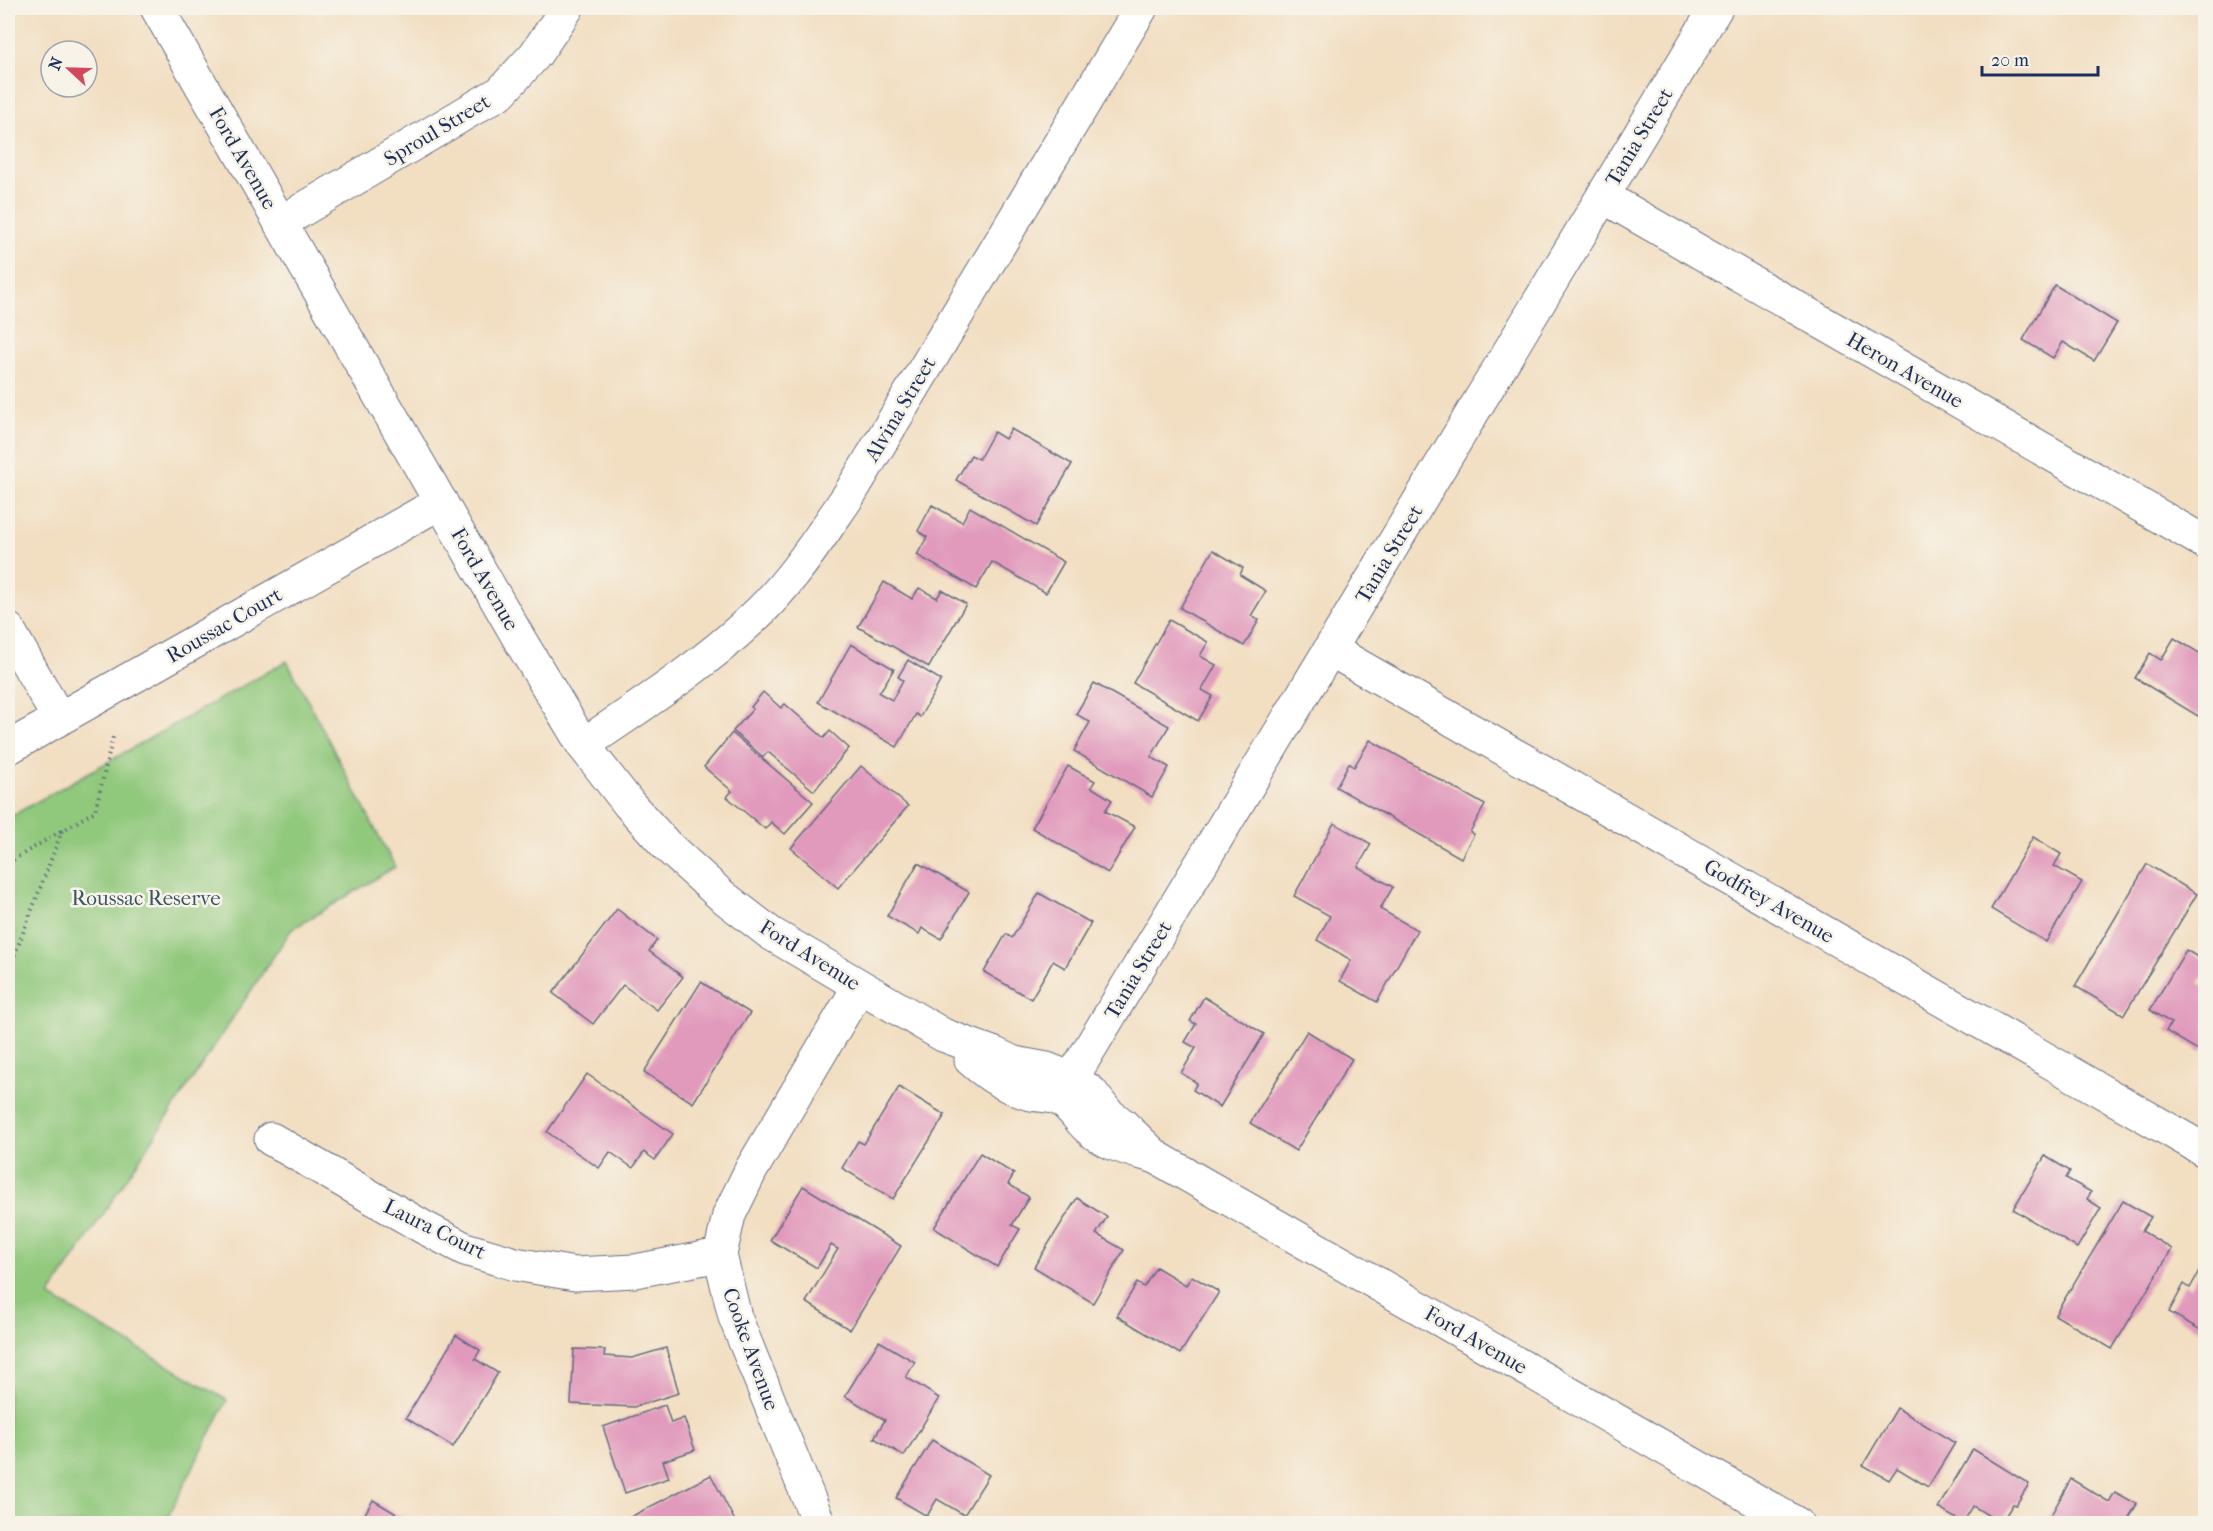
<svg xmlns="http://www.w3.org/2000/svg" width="2213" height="1531" viewBox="0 0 2213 1531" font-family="'IM FELL French Canon',serif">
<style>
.green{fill:#90c87b;stroke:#567c6c;stroke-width:1.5}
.building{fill:#e19abc}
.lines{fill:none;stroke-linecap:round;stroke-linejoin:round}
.street-casing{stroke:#666c81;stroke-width:35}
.path{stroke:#666c81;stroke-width:4;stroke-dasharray:1.5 4.5;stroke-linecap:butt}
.street{stroke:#fff;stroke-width:33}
.labels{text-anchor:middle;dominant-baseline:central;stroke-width:5;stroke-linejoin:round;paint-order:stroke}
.street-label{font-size:21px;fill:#1b2f5e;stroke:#f7f3e8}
.park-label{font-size:21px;fill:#385565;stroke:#f7f3e8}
</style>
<rect width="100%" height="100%" fill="#f7f3e8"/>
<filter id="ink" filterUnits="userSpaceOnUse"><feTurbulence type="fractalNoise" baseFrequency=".0167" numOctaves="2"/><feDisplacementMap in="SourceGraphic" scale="12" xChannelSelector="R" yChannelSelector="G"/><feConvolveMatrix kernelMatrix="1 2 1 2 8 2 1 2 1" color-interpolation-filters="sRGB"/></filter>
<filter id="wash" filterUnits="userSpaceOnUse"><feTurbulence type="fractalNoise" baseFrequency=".008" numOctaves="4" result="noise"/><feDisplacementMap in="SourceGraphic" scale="24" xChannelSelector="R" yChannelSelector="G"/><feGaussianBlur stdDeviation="1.35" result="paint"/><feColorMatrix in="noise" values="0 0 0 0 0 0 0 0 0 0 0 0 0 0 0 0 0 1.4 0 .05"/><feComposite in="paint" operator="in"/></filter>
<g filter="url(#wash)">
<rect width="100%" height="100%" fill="#f2dec1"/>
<polygon class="green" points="287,661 395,867 291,930 49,1296 227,1400 165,1523 8,1523 8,818"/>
<g id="blocks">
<g class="building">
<polygon points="2055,285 2117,323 2094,361 2063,342 2053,358 2023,340"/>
<polygon points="1011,429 1072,464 1036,526 956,480 971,455 979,459 994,432 1005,439"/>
<polygon points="932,505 962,522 970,507 1064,562 1046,593 992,562 976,589 917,555 927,537 918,531"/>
<polygon points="1213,550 1243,568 1240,575 1266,591 1251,616 1259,620 1244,646 1180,608"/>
<polygon points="884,582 912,599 919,588 937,598 942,590 966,604 929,667 858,627"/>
<polygon points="1169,620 1208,642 1200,656 1216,665 1202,690 1213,696 1198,721 1133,683"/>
<polygon points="2174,638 2201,654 2206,645 2206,704 2198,716 2135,678 2150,653 2161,660"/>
<polygon points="851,644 894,669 879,693 892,700 903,680 898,677 908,660 941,680 920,717 916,714 897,747 818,702"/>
<polygon points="1094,683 1169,726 1151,757 1169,767 1152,797 1074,751 1090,722 1076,714"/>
<polygon points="763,692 781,708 785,704 824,738 830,731 849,748 814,791 768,752 763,757 733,731 753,709 751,707"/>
<polygon points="732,733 813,802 785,834 771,822 765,829 727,797 732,791 704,767"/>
<polygon points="1370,740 1485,805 1470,832 1474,834 1461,858 1336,787 1349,763 1354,767"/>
<polygon points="861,766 908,806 838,888 791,848"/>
<polygon points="1068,766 1095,781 1091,787 1112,800 1105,811 1135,827 1108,873 1032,828"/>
<polygon points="1334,823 1371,844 1358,867 1393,887 1380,909 1417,930 1377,1002 1340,981 1351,960 1317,940 1330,916 1294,896"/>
<polygon points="2033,837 2061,854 2054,866 2082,882 2046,942 1991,909"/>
<polygon points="918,863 969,892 941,939 922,928 919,934 887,916"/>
<polygon points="2147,864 2197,894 2124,1015 2075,986"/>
<polygon points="1039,893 1091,923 1065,968 1053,961 1031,999 984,972 1006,934 1012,938"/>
<polygon points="617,909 657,940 649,951 683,977 657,1010 623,985 593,1024 553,993"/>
<polygon points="2186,950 2206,962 2206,972 2199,983 2206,986 2206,1044 2201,1052 2166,1031 2171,1023 2150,1010"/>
<polygon points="701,982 750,1013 693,1103 644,1072"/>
<polygon points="1204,997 1264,1034 1220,1107 1193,1090 1197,1083 1181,1073 1196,1048 1185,1042 1196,1024 1190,1021"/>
<polygon points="1307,1031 1352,1059 1296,1151 1250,1123"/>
<polygon points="587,1074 673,1134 655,1160 644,1152 633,1168 610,1152 599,1168 547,1132"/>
<polygon points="899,1087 945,1115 893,1199 842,1168 858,1141 864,1144"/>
<polygon points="980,1153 1014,1174 1008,1184 1029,1197 1012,1225 1020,1229 997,1267 934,1228"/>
<polygon points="2045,1156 2070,1171 2066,1178 2091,1192 2087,1199 2101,1208 2077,1248 2013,1209"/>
<polygon points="803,1186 901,1246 850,1330 806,1302 838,1249 831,1245 817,1268 770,1240"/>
<polygon points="1077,1198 1107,1217 1096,1234 1124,1250 1093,1303 1034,1267"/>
<polygon points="2123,1201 2151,1217 2142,1231 2172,1249 2112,1349 2055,1315"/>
<polygon points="1156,1267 1186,1285 1192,1276 1219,1292 1180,1354 1117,1316 1137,1283 1144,1287"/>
<polygon points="2200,1270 2206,1273 2206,1333 2169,1312 2184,1284 2190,1288"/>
<polygon points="456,1335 480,1350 475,1359 498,1373 453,1447 406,1418"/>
<polygon points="879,1341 915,1362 906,1377 939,1398 904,1456 874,1438 885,1420 845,1396"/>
<polygon points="666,1348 679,1393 634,1407 571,1404 574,1349 605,1350 604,1356 632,1358"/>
<polygon points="665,1405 671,1423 684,1418 695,1450 663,1461 669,1478 625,1493 603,1427"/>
<polygon points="1897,1408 1955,1443 1928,1487 1897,1468 1889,1480 1863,1465"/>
<polygon points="932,1440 989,1475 964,1515 937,1499 927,1516 896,1498"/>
<polygon points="1973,1449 2029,1484 2016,1505 2013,1504 2001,1523 1973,1506 1963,1523 1938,1508"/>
<polygon points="711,1475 736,1523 617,1524"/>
<polygon points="2071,1479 2109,1502 2115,1492 2137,1504 2125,1524 2046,1524"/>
<polygon points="373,1500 413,1524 359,1524"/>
</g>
</g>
</g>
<g filter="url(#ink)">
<use href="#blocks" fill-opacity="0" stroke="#666c81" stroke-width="1.5"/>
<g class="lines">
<g class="street-casing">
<g id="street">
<polyline points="157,8 521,642 583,745 629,804 667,846 721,895 770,933 943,1035 995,1054 1014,1063 1047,1069 1072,1079 1091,1092 1107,1113 1123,1125 1156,1157"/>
<polyline points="1604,197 2206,543"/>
<polyline points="280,223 501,92 535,55 567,8"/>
<polyline points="8,629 59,719"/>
<polyline points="1331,650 2206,1151"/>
<path d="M583,745C642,705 701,667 753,618C791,583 820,537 849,495L1141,8"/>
<polyline points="8,748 441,502"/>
<path d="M971,1060C988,1075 1009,1089 1031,1094C1040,1096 1050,1095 1059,1099C1071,1105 1078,1119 1088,1128C1106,1145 1133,1150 1156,1157L1797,1524"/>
<polyline points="1060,1098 1716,8"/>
<polyline points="271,1139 423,1227 465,1249 515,1264 575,1274 635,1271 720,1255"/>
<polyline points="819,1524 735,1317 720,1255 729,1215 751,1170 859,987"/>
</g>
</g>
<g class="path">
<polyline points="8,863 61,831"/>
<polyline points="8,972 62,831 95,811 114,733"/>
</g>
<use href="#street" class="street"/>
</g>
</g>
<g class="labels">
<g class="street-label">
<text transform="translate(437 130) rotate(-31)">Sproul Street</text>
<text transform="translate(1639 137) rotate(-59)">Tania Street</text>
<text transform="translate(243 158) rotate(60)">Ford Avenue</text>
<text transform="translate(1905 370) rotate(30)">Heron Avenue</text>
<text transform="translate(900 409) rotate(-59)">Alvina Street</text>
<text transform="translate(1389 554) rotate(-59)">Tania Street</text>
<text transform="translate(485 579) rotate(60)">Ford Avenue</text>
<text transform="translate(224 625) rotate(-30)">Roussac Court</text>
<text transform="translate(1769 901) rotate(30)">Godfrey Avenue</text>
<text transform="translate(810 955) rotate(32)">Ford Avenue</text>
<text transform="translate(1138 970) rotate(-59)">Tania Street</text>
<text transform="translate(435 1229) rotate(26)">Laura Court</text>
<text transform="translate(1476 1340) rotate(30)">Ford Avenue</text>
<text transform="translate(751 1349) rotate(70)">Cooke Avenue</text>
</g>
<g class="park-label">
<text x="146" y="898">Roussac Reserve</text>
</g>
</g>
<rect width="2213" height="1531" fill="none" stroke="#f7f3e8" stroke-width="30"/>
<g transform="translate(69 69) rotate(292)"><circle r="28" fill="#f7f3e8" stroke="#9fa5b1" stroke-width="1.5"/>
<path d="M0-4.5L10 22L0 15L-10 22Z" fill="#d1495b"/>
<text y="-9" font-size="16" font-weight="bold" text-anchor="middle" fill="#1b2f5e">N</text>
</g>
<path d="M1982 66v9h116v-9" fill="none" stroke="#1b2f5e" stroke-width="3"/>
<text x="1991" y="66" font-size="18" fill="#1b2f5e" stroke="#f7f3e8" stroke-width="4.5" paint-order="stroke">20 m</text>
</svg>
